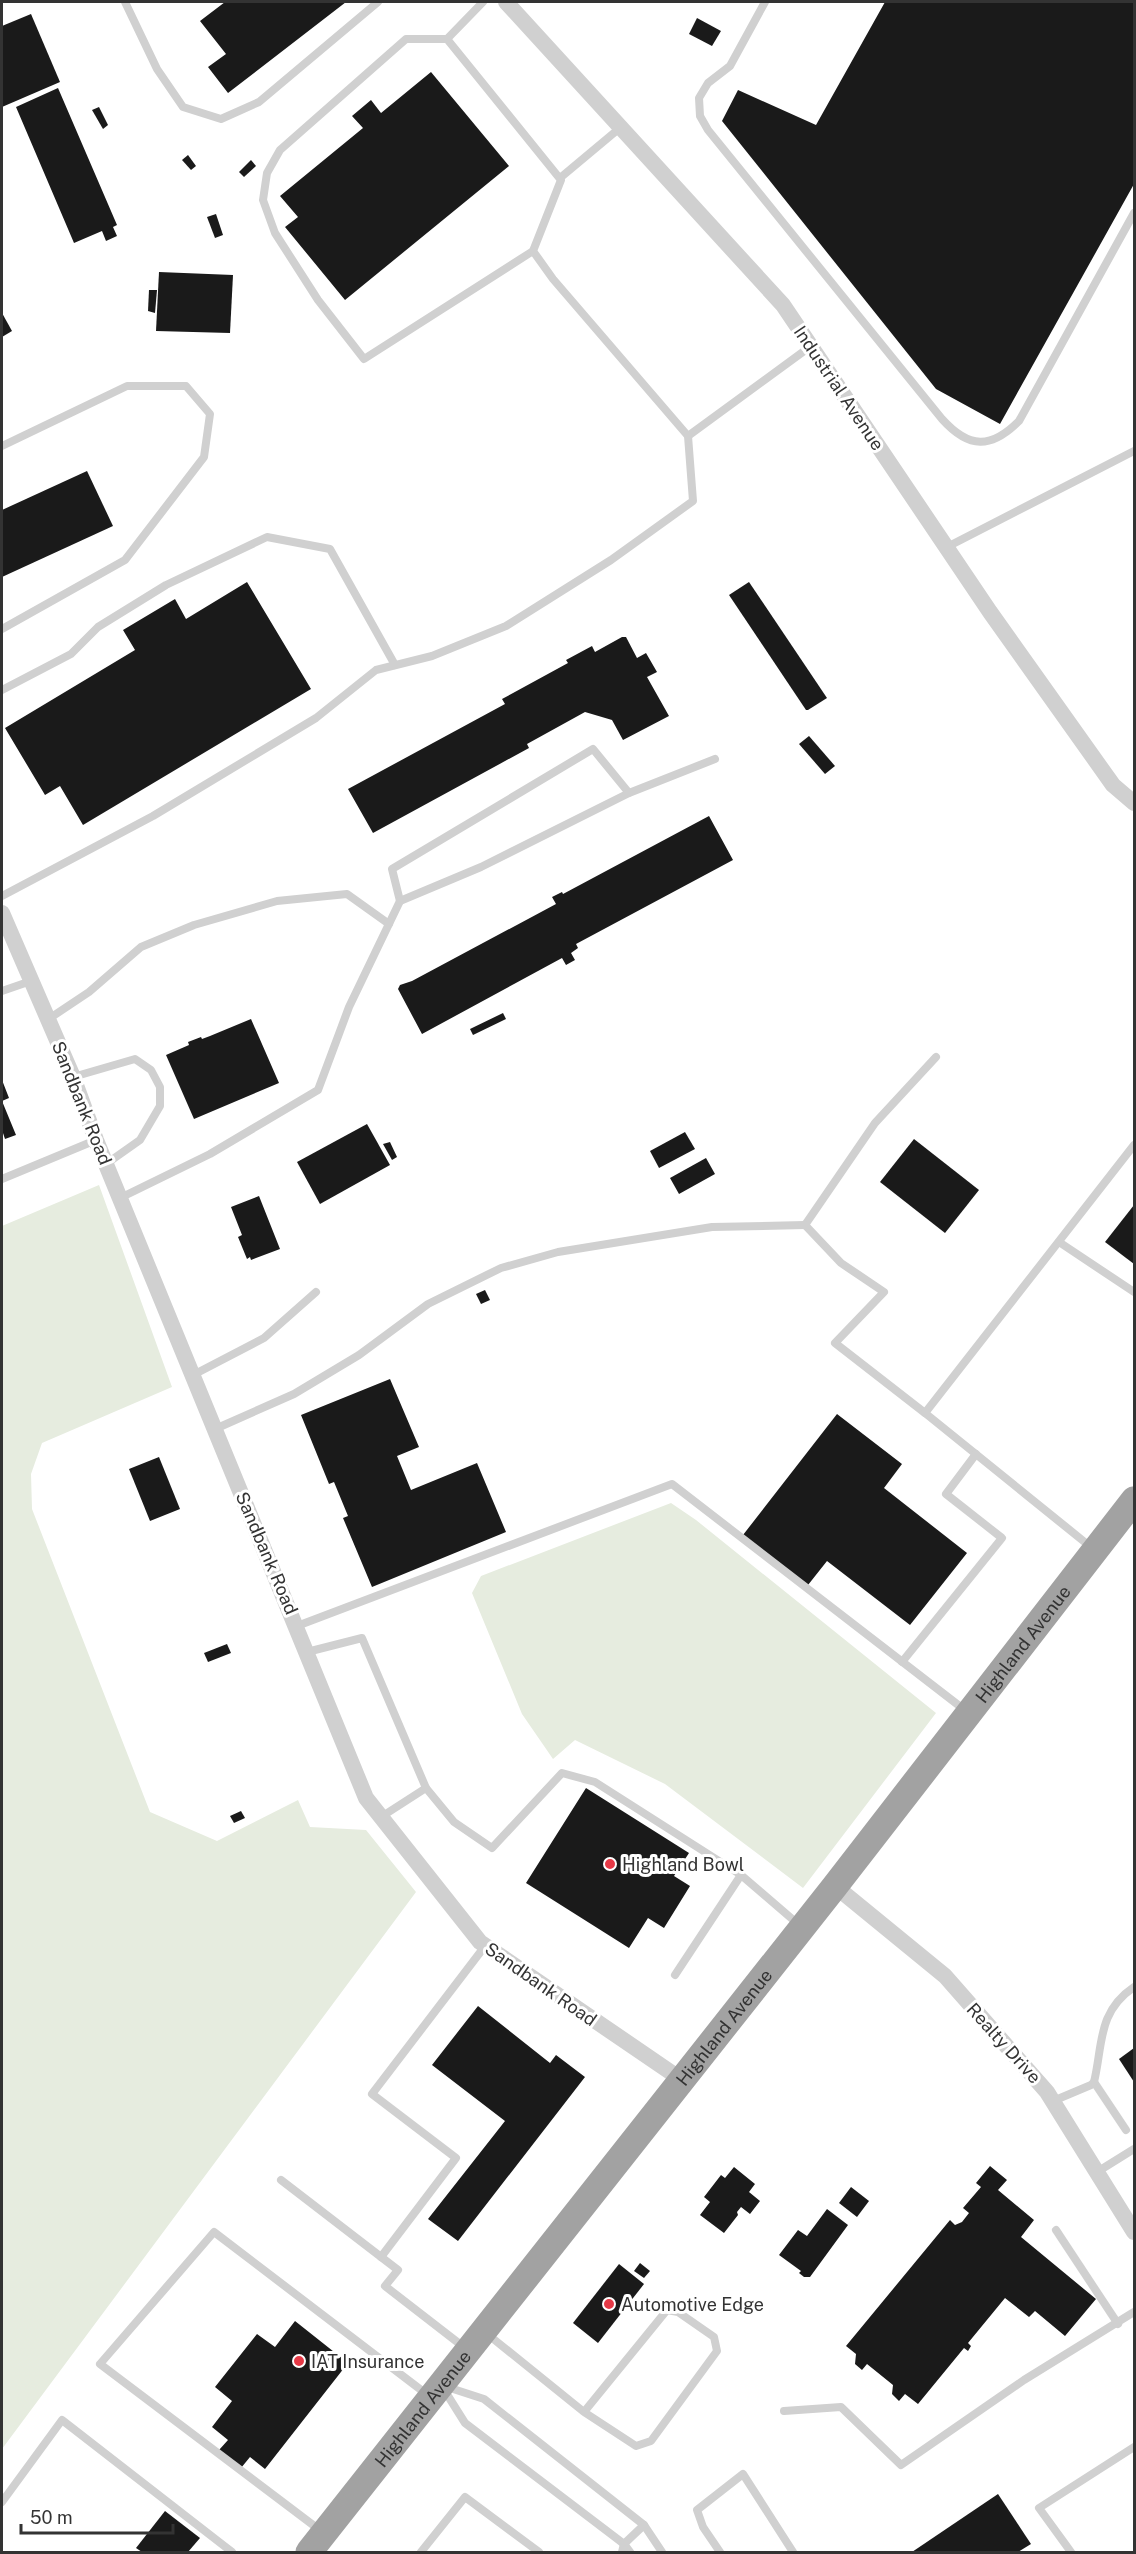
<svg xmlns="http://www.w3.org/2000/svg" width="1136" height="2554" viewBox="0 0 1136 2554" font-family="'Public Sans',sans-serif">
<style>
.green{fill:#e6ecdf}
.building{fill:#1a1a1a}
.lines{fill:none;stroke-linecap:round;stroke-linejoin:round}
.service{stroke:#d0d0d0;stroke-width:8}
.minor{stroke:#d0d0d0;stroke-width:16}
.trunk{stroke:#a2a2a2;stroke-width:27}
.poi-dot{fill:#e63946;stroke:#fff;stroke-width:2}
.labels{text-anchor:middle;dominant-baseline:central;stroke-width:6;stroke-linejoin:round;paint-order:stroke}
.street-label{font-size:18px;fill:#333;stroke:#fff}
.poi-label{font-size:18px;fill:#333;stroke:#fff;text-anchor:start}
</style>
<rect width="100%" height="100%" fill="#fff"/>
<g class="green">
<polygon points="99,1185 172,1387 42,1443 31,1474 32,1509 150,1812 217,1841 298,1800 310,1827 366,1830 416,1892 2,2449 2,1226"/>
<polygon points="671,1503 696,1520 936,1713 803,1888 665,1784 575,1740 553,1759 522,1714 472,1593 481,1576"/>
</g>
<g class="building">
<polygon points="225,2 346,2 228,93 208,67 226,54 200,21"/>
<polygon points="885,2 1134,2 1134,184 1000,424 936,389 722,121 738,90 816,125"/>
<polygon points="31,14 60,82 2,107 2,26"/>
<polygon points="697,18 721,31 712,46 689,34"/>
<polygon points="431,72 509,166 345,300 285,227 298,217 280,196 363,128 352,116 371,100 381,113"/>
<polygon points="58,88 117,225 113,227 117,236 106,241 102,231 74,243 16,107"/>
<polygon points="99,107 108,125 103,129 92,110"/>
<polygon points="188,155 196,166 191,170 182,160"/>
<polygon points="251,160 256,166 244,177 239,172"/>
<polygon points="216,214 223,235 215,238 207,217"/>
<polygon points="159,272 233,275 230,333 156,331"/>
<polygon points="149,290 157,290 155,313 148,311"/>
<polygon points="2,313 12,331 2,337"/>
<polygon points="87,471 113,526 2,577 2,510"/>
<polygon points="247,582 311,689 83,825 60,786 45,795 5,728 135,650 123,630 175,599 186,619"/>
<polygon points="749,582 827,698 808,710 806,710 729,595"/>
<polygon points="622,637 626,637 637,658 646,653 657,672 647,677 669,716 623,740 612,720 585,712 527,744 529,748 373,833 348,789 505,704 502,699 568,663 566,660 592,646 595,652"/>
<polygon points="809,736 835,766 825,774 799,744"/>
<polygon points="709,816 733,860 576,944 578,948 571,953 575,960 566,965 562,958 422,1034 398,989 400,985 412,981 556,904 552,897 562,892 563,894"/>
<polygon points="503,1013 506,1019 473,1035 470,1029"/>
<polygon points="251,1019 279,1083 194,1119 166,1055 189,1045 188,1042 201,1037 202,1039 210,1036"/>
<polygon points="2,1080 9,1098 2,1101 16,1135 5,1139 2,1130"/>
<polygon points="367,1124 390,1165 320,1204 297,1162"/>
<polygon points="685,1132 695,1149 659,1168 650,1151"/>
<polygon points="914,1139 979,1190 945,1233 880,1182"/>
<polygon points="390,1142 397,1157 392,1160 383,1144"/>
<polygon points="706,1158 715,1174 679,1194 670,1178"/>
<polygon points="259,1196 280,1249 251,1260 250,1257 247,1259 238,1237 242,1235 231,1207"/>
<polygon points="1134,1205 1134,1264 1105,1242"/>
<polygon points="485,1290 490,1300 481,1304 476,1294"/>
<polygon points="390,1379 419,1447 397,1456 411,1490 477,1463 506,1532 372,1587 343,1518 348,1516 334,1482 329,1484 301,1415"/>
<polygon points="837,1414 902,1464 884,1488 967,1553 910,1625 827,1561 808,1585 743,1535"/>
<polygon points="159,1457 180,1509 150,1521 129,1469"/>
<polygon points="227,1644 231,1653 208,1662 204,1653"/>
<polygon points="586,1788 689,1853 674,1876 690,1886 664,1928 648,1918 629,1948 526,1883"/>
<polygon points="241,1811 245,1818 234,1823 230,1816"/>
<polygon points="478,2006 550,2063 556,2055 585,2077 458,2241 428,2219 505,2121 432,2065"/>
<polygon points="1134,2048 1134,2082 1119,2059"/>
<polygon points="990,2166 1007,2180 998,2190 1034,2220 1021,2237 1096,2299 1065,2336 1035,2311 1029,2317 1005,2298 968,2343 971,2346 968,2351 964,2348 918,2404 905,2394 899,2401 892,2394 893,2385 867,2364 862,2370 855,2364 856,2354 846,2346 950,2220 955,2225 962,2222 969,2213 963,2208 981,2187 976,2183"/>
<polygon points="734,2167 755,2184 749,2192 760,2201 750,2214 741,2207 737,2212 738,2215 724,2233 700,2215 710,2202 704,2197 721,2175 725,2178"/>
<polygon points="851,2187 869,2201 857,2217 839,2203"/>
<polygon points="827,2209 848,2225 810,2277 804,2277 799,2273 801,2271 779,2255 798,2230 807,2236"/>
<polygon points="640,2263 650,2271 644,2278 634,2271"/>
<polygon points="619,2264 644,2284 598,2343 573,2323"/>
<polygon points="295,2321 348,2363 265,2469 250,2457 241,2468 219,2450 228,2440 212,2427 232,2401 215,2387 257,2334 275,2347"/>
<polygon points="998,2494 1031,2544 1018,2552 912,2552"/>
<polygon points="165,2511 200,2538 188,2552 142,2552 136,2548"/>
</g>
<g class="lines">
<g class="service">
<polyline points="125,2 157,69 183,107 221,119 259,102 378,2"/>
<polyline points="483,2 447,39 406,39 280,150 267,173 263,200 275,233 318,300 364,359 533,251"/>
<path d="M765,2L730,66L708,83L699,98L700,116L708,130L942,419C969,449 991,449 1019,421L1134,213"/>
<polyline points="560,178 621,127"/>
<polyline points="688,436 811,346"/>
<polyline points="2,446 127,386 186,386 210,414 204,457 125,560 2,629"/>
<polyline points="947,547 1134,451"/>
<polyline points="2,690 71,654 98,627 166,585 267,537 330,549 395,665"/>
<polyline points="2,896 153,816 316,718 376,670 432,656 506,626 611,560 693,501 688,436 553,279 533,251 561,180 447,39"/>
<polyline points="400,901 392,869 593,749 629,793"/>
<polyline points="2,991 31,981"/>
<polyline points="47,1020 89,992 141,947 194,925 277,901 347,894 389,924"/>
<polyline points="73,1077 135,1059 151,1070 160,1087 160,1106 140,1140 106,1164"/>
<polyline points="2,1179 96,1140"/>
<polyline points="120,1198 210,1154 318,1090 349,1007 400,901 481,867 629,793 715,759"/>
<polyline points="1059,1242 1134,1292"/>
<polyline points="193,1375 264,1338 316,1292"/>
<polyline points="925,1413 835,1343 884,1292 841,1263 805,1225 875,1123 936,1057"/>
<polyline points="215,1429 294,1394 359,1355 428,1304 501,1268 558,1252 712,1227 805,1225"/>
<polyline points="1092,1548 925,1413 1134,1145"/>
<polyline points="297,1626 672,1484 966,1711"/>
<polyline points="307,1652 362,1638 426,1788 454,1822 492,1848 562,1773 595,1782 741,1875 798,1924"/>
<polyline points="902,1662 1002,1538 946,1494 976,1454"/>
<polyline points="381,1817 426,1788"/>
<polyline points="675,1975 741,1875"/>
<polyline points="1094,2082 1126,2130"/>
<path d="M1053,2101L1091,2085L1094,2082C1103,2045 1097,2012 1134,1987"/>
<polyline points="1097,2172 1134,2149"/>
<polyline points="281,2180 398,2270 385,2286 465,2348"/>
<polyline points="1056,2230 1118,2324"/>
<polyline points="381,2257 456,2158 372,2094 485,1946"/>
<polyline points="486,2333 584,2412 667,2310 678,2312 714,2337 717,2351 651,2441 636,2446 584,2412"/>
<polyline points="444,2386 484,2399 644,2525 662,2552"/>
<polyline points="443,2388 465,2423 624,2544 630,2552"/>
<polyline points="784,2411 841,2407 901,2465 1024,2380 1134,2312"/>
<polyline points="2,2502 62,2420 232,2552"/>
<polyline points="321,2531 100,2364 214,2232 429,2396"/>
<polyline points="421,2552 465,2497 539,2552"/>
<polyline points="622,2552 624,2544 644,2525"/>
<polyline points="720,2552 703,2527 697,2510 743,2474 793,2552"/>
<polyline points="1071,2552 1039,2508 1134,2447"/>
</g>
<g class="minor">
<polyline points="506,2 783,305 990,612 1113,785 1134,803"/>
<polyline points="2,913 73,1077 96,1140 366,1798 480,1942 682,2080"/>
<polyline points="835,1886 945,1976 1047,2092 1134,2232"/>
</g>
<path class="trunk" id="s1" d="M309,2552L835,1886L1134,1500"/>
</g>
<g class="poi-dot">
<circle cx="610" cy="1864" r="6"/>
<circle cx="609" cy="2304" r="6"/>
<circle cx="299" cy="2361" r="6"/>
</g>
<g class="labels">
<g class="street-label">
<text transform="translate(839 388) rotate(56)">Industrial Avenue</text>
<text transform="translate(82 1103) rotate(68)">Sandbank Road</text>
<text transform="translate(267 1553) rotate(67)">Sandbank Road</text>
<text stroke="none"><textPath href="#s1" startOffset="1155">Highland Avenue</textPath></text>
<text transform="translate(541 1984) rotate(35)">Sandbank Road</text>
<text stroke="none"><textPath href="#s1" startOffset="669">Highland Avenue</textPath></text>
<text transform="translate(1004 2043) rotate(48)">Realty Drive</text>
<text stroke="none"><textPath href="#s1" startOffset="183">Highland Avenue</textPath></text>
</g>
<g class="poi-label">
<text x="622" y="1864">Highland Bowl</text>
<text x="621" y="2304">Automotive Edge</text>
<text x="311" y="2361">IAT Insurance</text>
</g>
</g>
<rect width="1136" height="2554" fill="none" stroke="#333333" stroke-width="6"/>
<path d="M21 2524v9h152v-9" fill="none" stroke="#333333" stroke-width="3"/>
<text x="30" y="2524" font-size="18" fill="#333333" stroke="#ffffff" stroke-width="4.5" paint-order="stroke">50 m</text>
</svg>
